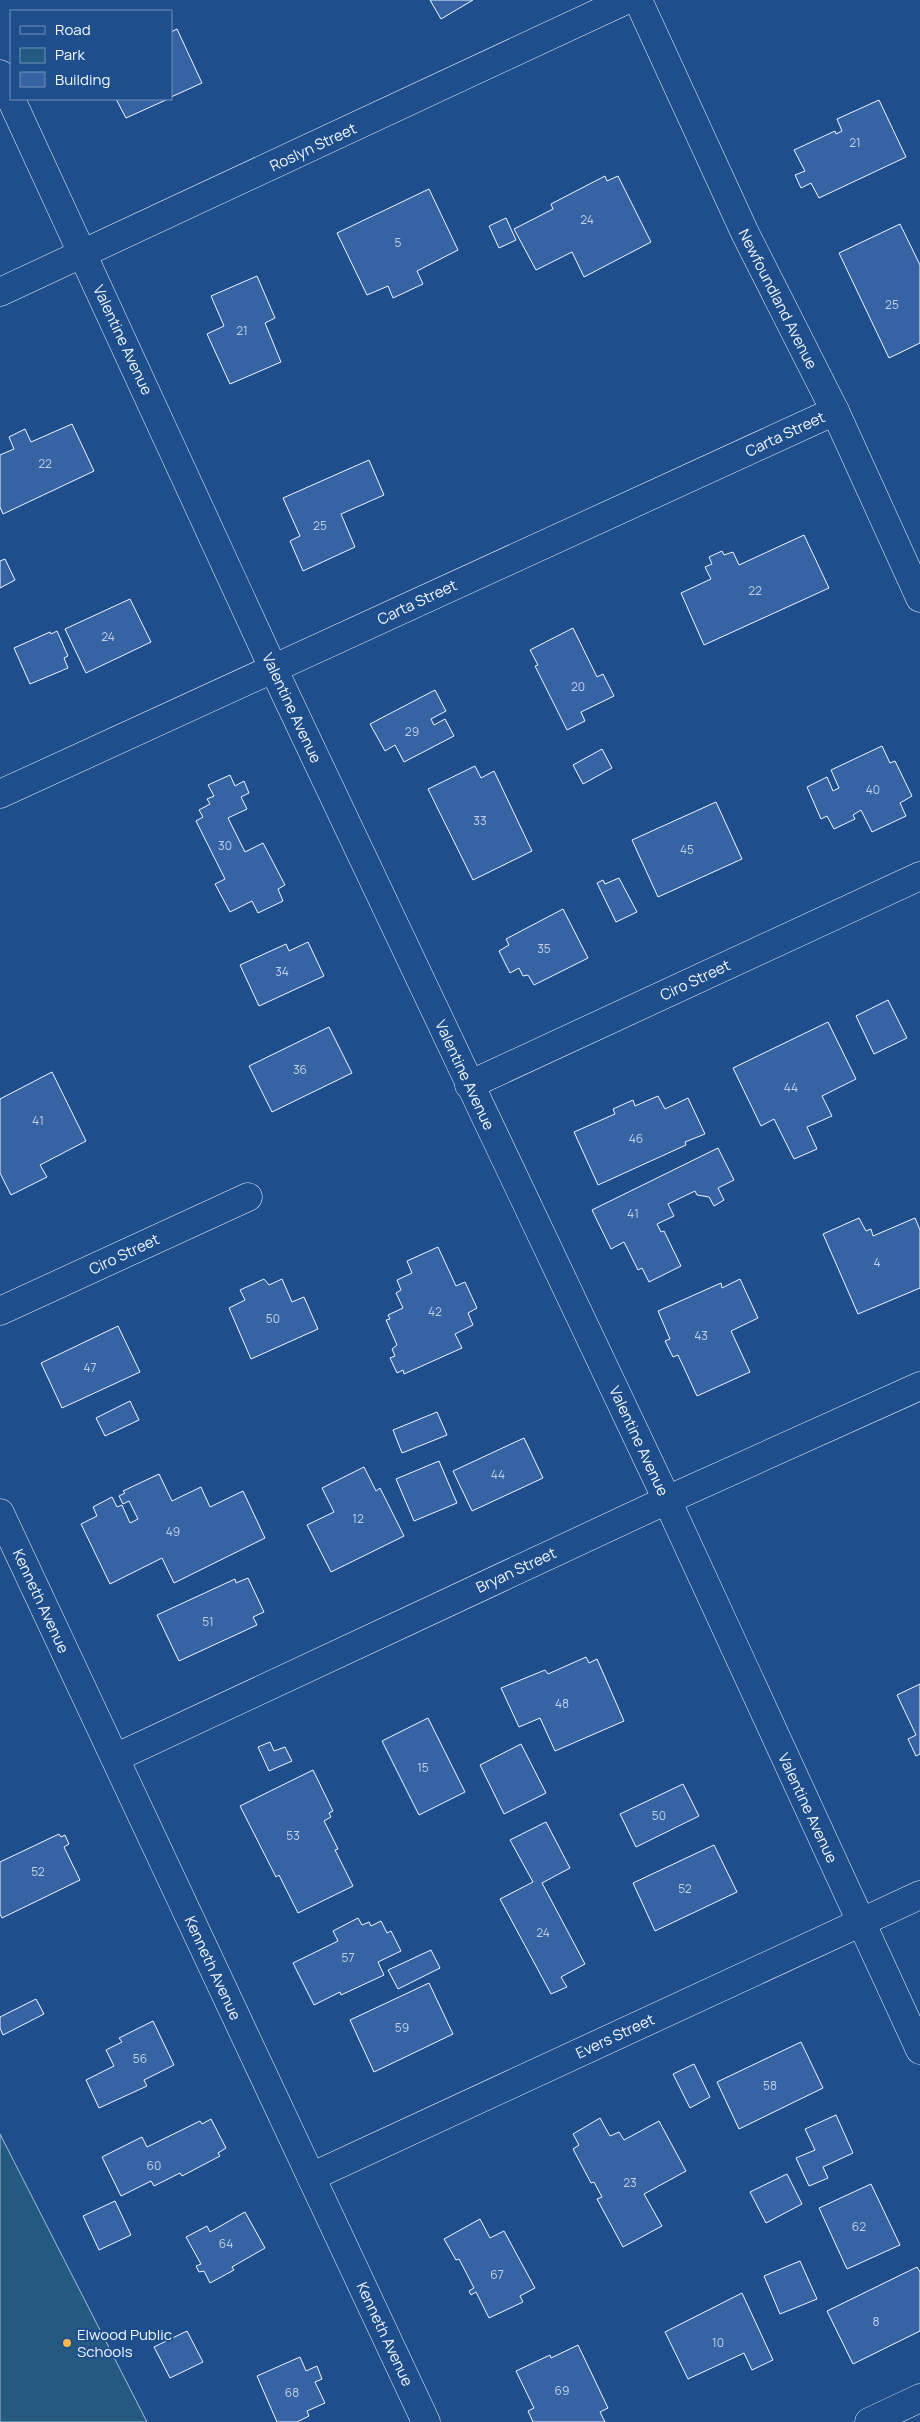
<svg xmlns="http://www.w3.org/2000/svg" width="920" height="2422" viewBox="0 0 920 2422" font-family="Manrope,sans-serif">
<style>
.green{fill:#245a82;stroke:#a8bbd7}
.building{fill:#3563a3;stroke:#f2f6ff}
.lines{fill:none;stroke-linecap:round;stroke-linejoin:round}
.minor-casing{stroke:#f2f6ff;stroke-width:29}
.tertiary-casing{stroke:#f2f6ff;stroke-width:29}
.minor{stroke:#1f4e8c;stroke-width:28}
.tertiary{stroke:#1f4e8c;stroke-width:28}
.poi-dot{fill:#ffb74d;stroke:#1f4e8c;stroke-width:2}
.labels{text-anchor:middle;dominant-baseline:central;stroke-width:4;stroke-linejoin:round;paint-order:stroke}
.number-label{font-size:12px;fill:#c3d1e8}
.street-label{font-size:15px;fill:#f2f6ff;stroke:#1f4e8c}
.poi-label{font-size:15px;fill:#f2f6ff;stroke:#1f4e8c;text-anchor:start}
</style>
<rect width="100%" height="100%" fill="#1f4e8c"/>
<polygon class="green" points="0,2134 147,2422 0,2422"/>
<g class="building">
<polygon points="430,0 473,0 441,19"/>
<polygon points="177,29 202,83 171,97 171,32"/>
<polygon points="116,99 168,99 126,118"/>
<polygon points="879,100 906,157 819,198 811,183 801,188 795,175 805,171 794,150 835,131 836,134 842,131 837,119"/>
<polygon points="605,176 607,181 618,176 651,242 584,277 572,252 536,270 514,229 553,209 551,204"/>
<polygon points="429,189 458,250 417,271 423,284 393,298 388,286 367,295 337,233"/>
<polygon points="506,218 516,240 499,248 489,226"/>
<polygon points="900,224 920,265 920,343 889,358 839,253"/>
<polygon points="257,276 275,318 265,323 281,362 230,384 207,334 224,326 211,296"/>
<polygon points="72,424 94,471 3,514 0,507 0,455 14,449 9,437 25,429 31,442"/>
<polygon points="369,460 384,495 341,514 355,547 303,571 290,541 300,536 283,498"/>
<polygon points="804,535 829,588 704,645 681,593 711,579 705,567 712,564 709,557 722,551 724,555 733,552 739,565"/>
<polygon points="5,559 15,580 0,588 0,561"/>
<polygon points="130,599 151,642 86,673 65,629"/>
<polygon points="573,628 597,677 603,674 614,696 581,712 585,721 567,730 535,666 538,665 530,650"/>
<polygon points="57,631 68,656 64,658 68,668 30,684 14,648 50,632 51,634"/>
<polygon points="435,690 446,711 431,719 434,725 445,719 454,736 404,762 395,745 385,751 370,724"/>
<polygon points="882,746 890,763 895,761 912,796 900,803 906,816 872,832 861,810 853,815 855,819 834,829 827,816 821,819 807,787 827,777 833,791 839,788 831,770"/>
<polygon points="602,749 612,768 583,784 573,765"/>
<polygon points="475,766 481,778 494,771 532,851 473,880 428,789"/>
<polygon points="230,775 235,786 244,781 249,793 241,797 247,809 228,818 245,852 263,843 285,885 278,889 283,901 258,913 252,901 230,912 215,884 225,879 196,821 203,817 199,810 210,804 207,799 214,796 208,785"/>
<polygon points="716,802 742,859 658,897 632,840"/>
<polygon points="619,878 637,912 616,922 597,883 603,880 605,884"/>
<polygon points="563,909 588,958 534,985 528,975 523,976 519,968 510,973 499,951 509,945 506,939"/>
<polygon points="308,942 324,976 259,1006 240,965 286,944 289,951"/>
<polygon points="888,1000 907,1038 874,1054 856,1016"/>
<polygon points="828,1022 856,1079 822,1096 832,1116 807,1127 817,1149 794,1159 774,1119 761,1126 733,1068"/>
<polygon points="329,1027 352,1073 272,1112 249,1066"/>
<polygon points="52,1072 86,1141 40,1165 47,1177 11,1195 0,1173 0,1099"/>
<polygon points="658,1096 665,1109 688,1098 705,1134 685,1142 686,1145 598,1185 574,1132 615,1114 613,1109 633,1100 635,1106"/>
<polygon points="718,1148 734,1180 718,1188 724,1200 714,1206 709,1197 697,1195 695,1191 668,1204 674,1216 657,1224 661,1232 664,1231 681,1266 649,1282 642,1268 638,1270 624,1242 611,1249 592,1210"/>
<polygon points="859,1218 866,1231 871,1229 873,1236 915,1218 920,1230 920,1288 858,1314 823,1234"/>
<polygon points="438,1247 456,1286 465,1282 477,1308 468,1313 473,1325 455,1334 462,1348 404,1374 403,1370 397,1373 390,1358 395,1356 392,1349 397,1345 386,1320 390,1319 388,1315 403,1308 396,1293 401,1290 397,1280 412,1273 407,1261"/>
<polygon points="264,1279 269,1285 282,1279 292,1302 304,1297 318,1329 251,1359 229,1308 245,1300 240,1290"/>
<polygon points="740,1279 758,1318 731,1331 750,1372 697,1396 678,1355 673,1357 665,1341 670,1339 658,1311 721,1283 722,1288"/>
<polygon points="118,1326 140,1372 62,1408 41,1363"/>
<polygon points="130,1401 139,1420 105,1436 96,1418"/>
<polygon points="437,1412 447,1435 402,1453 393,1430"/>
<polygon points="524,1438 543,1478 472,1511 453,1471"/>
<polygon points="439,1461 457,1503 414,1521 396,1479"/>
<polygon points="364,1467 376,1491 380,1488 404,1536 331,1572 307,1525 334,1512 322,1488"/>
<polygon points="159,1474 172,1501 201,1487 210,1507 243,1491 265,1538 174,1583 162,1558 110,1584 81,1524 97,1516 93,1507 112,1497 117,1507 122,1505 130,1523 138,1519 129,1501 123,1504 119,1496 125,1493 123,1491"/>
<polygon points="248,1578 264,1612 253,1617 257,1625 179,1661 157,1615 235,1579 236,1583"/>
<polygon points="586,1657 589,1663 597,1659 624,1721 555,1751 540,1718 519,1727 501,1688 545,1670 548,1674"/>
<polygon points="920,1684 920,1754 916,1756 908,1739 916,1735 897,1695"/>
<polygon points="428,1718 465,1792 419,1815 382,1741"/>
<polygon points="270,1742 274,1751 285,1747 292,1761 269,1771 258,1747"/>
<polygon points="521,1744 546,1793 504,1814 480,1765"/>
<polygon points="313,1770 333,1811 329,1813 331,1817 324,1821 338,1849 335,1850 353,1886 298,1913 279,1875 276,1877 240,1806"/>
<polygon points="683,1784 699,1816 636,1847 620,1814"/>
<polygon points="546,1822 570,1868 542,1883 585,1964 561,1977 567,1987 551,1994 500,1899 533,1882 510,1840"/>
<polygon points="59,1834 61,1837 65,1835 69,1844 64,1847 80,1880 2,1918 0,1914 0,1862"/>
<polygon points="714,1845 737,1892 655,1931 633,1883"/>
<polygon points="358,1918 362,1925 369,1922 371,1926 381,1921 387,1933 391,1931 401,1951 378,1962 384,1975 341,1995 340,1992 314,2005 293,1963 338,1941 333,1931"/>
<polygon points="431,1950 440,1968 398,1989 388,1970"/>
<polygon points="429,1983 453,2034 374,2072 350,2020"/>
<polygon points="36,1999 44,2014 3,2035 0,2028 0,2017"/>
<polygon points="153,2021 174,2065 144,2080 147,2086 99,2108 86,2080 114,2066 106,2050 122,2042 119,2038"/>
<polygon points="801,2042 823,2088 739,2129 717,2082"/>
<polygon points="694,2064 710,2097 690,2108 673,2074"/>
<polygon points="836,2115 853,2153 823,2167 828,2178 809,2186 796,2158 815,2150 805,2129"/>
<polygon points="600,2118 610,2136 619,2132 624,2140 659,2121 686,2171 644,2194 662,2226 623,2247 597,2199 602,2197 594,2182 591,2183 573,2149 579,2145 573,2134"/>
<polygon points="211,2119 226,2148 218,2153 220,2156 182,2176 180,2173 154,2186 151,2181 121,2196 102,2157 142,2137 147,2147 200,2121 202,2124"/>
<polygon points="787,2174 802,2204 766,2223 750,2192"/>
<polygon points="871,2184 900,2245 847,2269 819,2208"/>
<polygon points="115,2201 131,2235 99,2250 83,2216"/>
<polygon points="245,2212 265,2248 232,2267 234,2270 210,2283 204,2271 199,2272 196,2266 201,2264 186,2237 207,2226 210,2232"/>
<polygon points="480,2219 490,2238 504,2231 535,2288 520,2296 523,2302 489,2318 476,2292 471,2295 469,2291 474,2288 459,2259 456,2260 444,2239"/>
<polygon points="800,2261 817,2299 780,2314 764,2276"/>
<polygon points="917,2267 920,2272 920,2331 853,2364 827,2311"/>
<polygon points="742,2293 773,2360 752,2370 744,2353 688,2379 665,2332"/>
<polygon points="187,2331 203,2362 170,2378 154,2347"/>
<polygon points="578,2345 608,2408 600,2412 605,2422 533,2422 528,2411 534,2408 516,2371 550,2355 551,2358"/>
<polygon points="300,2357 306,2371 317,2366 322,2379 315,2382 325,2403 307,2411 309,2416 297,2422 277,2422 257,2376"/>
</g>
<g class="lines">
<g class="minor-casing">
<g id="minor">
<polyline points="638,0 745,233 835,411 920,598"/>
<polyline points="0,74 11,98"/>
<polyline points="11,99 273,668 667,1500 920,2050"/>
<polyline points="0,292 626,0"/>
<polyline points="0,794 835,411"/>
<polyline points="469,1085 920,876"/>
<polyline points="0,1311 248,1197"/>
<polyline points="115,1758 667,1500 920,1386"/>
<polyline points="311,2177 920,1895"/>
<polyline points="869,2422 920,2398"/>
</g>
</g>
<g class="tertiary-casing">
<polyline id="tertiary" points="0,1513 426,2422"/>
</g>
<use href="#minor" class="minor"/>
<use href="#tertiary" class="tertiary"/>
</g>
<circle class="poi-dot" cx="67" cy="2343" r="5"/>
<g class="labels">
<g class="number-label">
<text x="855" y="142">21</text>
<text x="587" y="219">24</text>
<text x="398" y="242">5</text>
<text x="892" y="304">25</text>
<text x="242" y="330">21</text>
<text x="45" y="463">22</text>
<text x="320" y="525">25</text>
<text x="755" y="590">22</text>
<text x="108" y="636">24</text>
<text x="578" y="686">20</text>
<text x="412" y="731">29</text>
<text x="873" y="789">40</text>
<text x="480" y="820">33</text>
<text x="225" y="845">30</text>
<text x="687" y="849">45</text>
<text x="544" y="948">35</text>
<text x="282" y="971">34</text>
<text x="300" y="1069">36</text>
<text x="791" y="1087">44</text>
<text x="38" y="1120">41</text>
<text x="636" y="1138">46</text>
<text x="633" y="1213">41</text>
<text x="877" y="1262">4</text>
<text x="435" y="1311">42</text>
<text x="273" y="1318">50</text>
<text x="701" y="1335">43</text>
<text x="90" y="1367">47</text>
<text x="498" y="1474">44</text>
<text x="358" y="1518">12</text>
<text x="173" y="1531">49</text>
<text x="208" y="1621">51</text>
<text x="562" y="1703">48</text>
<text x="423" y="1767">15</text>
<text x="659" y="1815">50</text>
<text x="293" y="1835">53</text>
<text x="38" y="1871">52</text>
<text x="685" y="1888">52</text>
<text x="543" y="1932">24</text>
<text x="348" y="1957">57</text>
<text x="402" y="2027">59</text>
<text x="140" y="2058">56</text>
<text x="770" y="2085">58</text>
<text x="154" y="2165">60</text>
<text x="630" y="2182">23</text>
<text x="859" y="2226">62</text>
<text x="226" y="2243">64</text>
<text x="497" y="2274">67</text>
<text x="876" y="2321">8</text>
<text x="718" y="2342">10</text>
<text x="562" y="2390">69</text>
<text x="292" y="2392">68</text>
</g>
<g class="street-label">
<text transform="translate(313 147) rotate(-25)">Roslyn Street</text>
<text transform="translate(778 299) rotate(63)">Newfoundland Avenue</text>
<text transform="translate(123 340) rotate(65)">Valentine Avenue</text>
<text transform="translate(785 434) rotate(-25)">Carta Street</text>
<text transform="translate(417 602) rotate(-25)">Carta Street</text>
<text transform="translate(292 708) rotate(65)">Valentine Avenue</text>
<text transform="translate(695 980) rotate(-25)">Ciro Street</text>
<text transform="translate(465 1075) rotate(65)">Valentine Avenue</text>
<text transform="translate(124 1254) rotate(-25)">Ciro Street</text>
<text transform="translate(639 1441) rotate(65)">Valentine Avenue</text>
<text transform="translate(516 1570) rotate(-25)">Bryan Street</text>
<text transform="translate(41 1601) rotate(65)">Kenneth Avenue</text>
<text transform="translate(808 1808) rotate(65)">Valentine Avenue</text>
<text transform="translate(213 1968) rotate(65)">Kenneth Avenue</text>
<text transform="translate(615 2036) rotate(-25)">Evers Street</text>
<text transform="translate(385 2334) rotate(65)">Kenneth Avenue</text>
</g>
<g class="poi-label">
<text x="77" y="2334">Elwood Public<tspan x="77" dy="17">Schools</tspan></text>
</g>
</g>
<rect x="10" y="10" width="162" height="90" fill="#1f4e8c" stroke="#7391ba"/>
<rect x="20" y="26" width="25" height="8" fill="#1f4e8c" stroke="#7391ba"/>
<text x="55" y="35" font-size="15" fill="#f2f6ff">Road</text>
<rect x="20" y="48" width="25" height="15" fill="#245a82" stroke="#7391ba"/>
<text x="55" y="60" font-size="15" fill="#f2f6ff">Park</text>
<rect x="20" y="72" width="25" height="15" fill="#3563a3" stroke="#7391ba"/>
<text x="55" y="85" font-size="15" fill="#f2f6ff">Building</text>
</svg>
